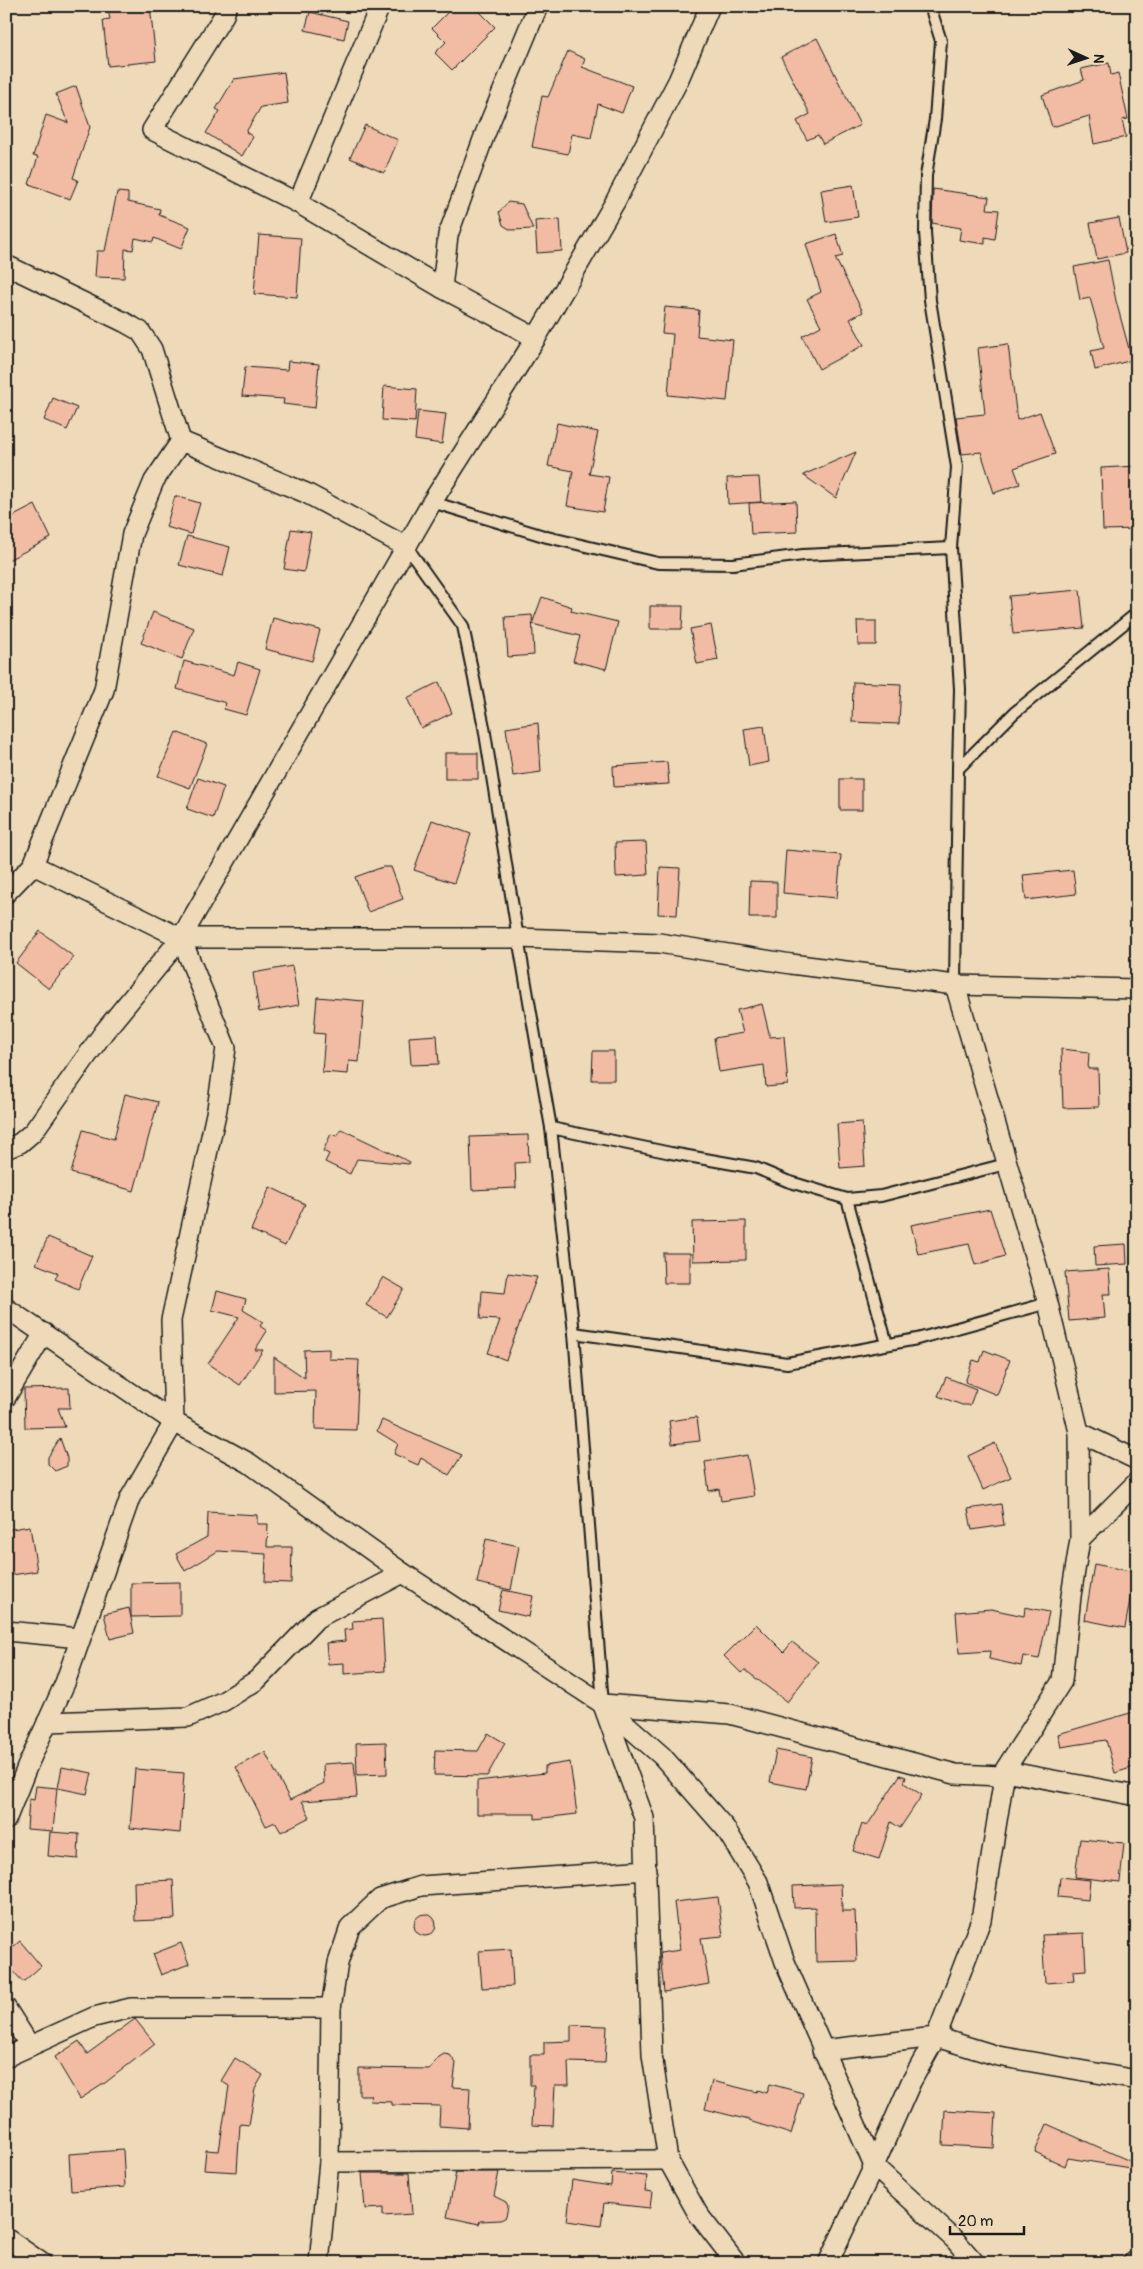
<svg xmlns="http://www.w3.org/2000/svg" width="1143" height="2269" viewBox="0 0 1143 2269" font-family="Pangolin,sans-serif">
<style>
.building{fill:#f1bca3;stroke:#1c1c1c}
.lines{fill:none;stroke-linecap:round;stroke-linejoin:round}
.service-casing{stroke:#1c1c1c;stroke-width:14}
.minor-casing{stroke:#1c1c1c;stroke-width:22}
.service{stroke:#eedab8;stroke-width:10}
.minor{stroke:#eedab8;stroke-width:19}
</style>
<rect width="100%" height="100%" fill="#eedab8"/>
<filter id="ink" filterUnits="userSpaceOnUse"><feTurbulence type="fractalNoise" baseFrequency=".02" numOctaves="2"/><feDisplacementMap in="SourceGraphic" scale="10" xChannelSelector="R" yChannelSelector="G"/><feConvolveMatrix kernelMatrix="1 2 1 2 8 2 1 2 1" color-interpolation-filters="sRGB"/></filter>
<g filter="url(#ink)">
<g class="building">
<polygon points="107,6 150,6 156,61 108,66 103,20 110,19"/>
<polygon points="454,6 474,6 495,27 452,70 435,53 446,42 432,28"/>
<polygon points="310,12 348,21 344,39 305,30"/>
<polygon points="817,38 860,125 823,144 818,135 807,140 797,121 810,114 781,57"/>
<polygon points="568,51 585,59 582,67 632,86 622,113 598,104 591,138 572,134 568,154 532,147 542,96 548,97"/>
<polygon points="1109,63 1111,75 1118,73 1128,119 1122,120 1126,137 1094,144 1089,116 1052,127 1042,95 1084,80 1081,69"/>
<polygon points="284,72 288,103 261,107 246,132 253,137 242,156 206,133 220,111 216,109 234,79"/>
<polygon points="76,86 90,127 73,178 78,180 70,199 29,184 38,157 33,156 46,115 68,123 56,94"/>
<polygon points="365,125 398,140 384,173 350,158"/>
<polygon points="853,185 858,217 826,222 821,190"/>
<polygon points="933,189 989,197 987,209 999,210 995,239 985,237 985,244 959,240 961,228 932,223"/>
<polygon points="117,192 128,193 128,202 160,209 159,215 190,227 181,249 154,238 153,242 135,238 133,250 125,249 124,278 95,277 97,251 105,251"/>
<polygon points="508,202 522,204 533,229 511,230 503,225 499,212"/>
<polygon points="1119,218 1126,253 1097,259 1090,223"/>
<polygon points="560,219 562,251 537,253 535,221"/>
<polygon points="836,234 843,256 835,258 863,312 850,319 864,345 819,369 802,336 821,326 807,299 821,292 806,244"/>
<polygon points="259,235 301,238 297,297 254,294"/>
<polygon points="1108,260 1116,301 1132,360 1095,370 1091,351 1104,348 1090,298 1080,300 1074,267"/>
<polygon points="665,307 699,310 697,336 733,340 727,401 668,395 673,334 662,333"/>
<polygon points="1008,344 1017,420 1040,412 1055,454 1014,468 1020,484 994,493 981,452 962,454 956,417 985,414 978,348"/>
<polygon points="288,361 319,364 315,408 283,404 284,399 242,396 245,367 287,370"/>
<polygon points="384,386 417,389 415,422 382,420"/>
<polygon points="53,398 77,408 67,430 44,420"/>
<polygon points="418,411 446,414 442,444 415,440"/>
<polygon points="557,423 598,432 589,474 609,477 603,512 567,506 573,471 548,466"/>
<polygon points="856,452 836,498 803,475"/>
<polygon points="1137,466 1137,529 1103,530 1101,468"/>
<polygon points="759,477 761,502 728,504 727,478"/>
<polygon points="175,496 200,503 191,534 166,527"/>
<polygon points="796,501 797,532 751,534 749,503"/>
<polygon points="35,505 51,538 6,561 6,520"/>
<polygon points="291,529 311,532 304,572 284,569"/>
<polygon points="187,536 230,547 223,576 179,565"/>
<polygon points="1080,590 1084,628 1013,634 1009,596"/>
<polygon points="542,597 572,607 571,611 618,622 606,669 573,661 580,636 532,624"/>
<polygon points="650,606 683,606 682,629 650,629"/>
<polygon points="153,612 194,628 182,659 141,643"/>
<polygon points="532,615 534,655 508,657 505,617"/>
<polygon points="273,618 320,630 312,661 265,649"/>
<polygon points="857,621 876,621 876,645 858,645"/>
<polygon points="711,625 718,660 697,664 690,629"/>
<polygon points="184,661 234,675 238,662 260,669 246,715 224,709 226,703 177,689"/>
<polygon points="439,682 452,713 421,728 407,698"/>
<polygon points="853,682 901,684 899,724 852,722"/>
<polygon points="538,723 541,772 513,776 506,728"/>
<polygon points="764,726 769,762 749,766 744,729"/>
<polygon points="176,732 207,744 190,788 158,776"/>
<rect x="445" y="753" width="33" height="26"/>
<polygon points="667,762 669,784 614,787 613,766"/>
<polygon points="198,778 224,787 213,818 187,809"/>
<rect x="840" y="779" width="22" height="31"/>
<polygon points="432,820 471,834 454,883 414,870"/>
<polygon points="646,842 648,875 616,877 615,843"/>
<polygon points="786,850 841,855 837,898 783,893"/>
<polygon points="383,867 391,867 403,899 368,912 355,877"/>
<polygon points="660,867 680,868 677,915 658,914"/>
<polygon points="1073,870 1076,894 1026,900 1023,875"/>
<polygon points="750,881 777,882 777,918 749,918"/>
<polygon points="40,931 74,957 49,989 16,963"/>
<polygon points="292,966 299,1005 259,1012 253,973"/>
<polygon points="317,997 364,1001 359,1062 349,1061 348,1074 322,1072 325,1034 314,1033"/>
<polygon points="762,1004 770,1037 784,1036 788,1085 766,1087 764,1065 719,1072 714,1038 743,1033 737,1010"/>
<polygon points="437,1035 439,1064 411,1065 409,1037"/>
<polygon points="1061,1049 1089,1052 1088,1069 1098,1069 1099,1107 1063,1108"/>
<polygon points="593,1051 614,1051 614,1080 592,1080"/>
<polygon points="125,1094 158,1102 134,1191 71,1173 83,1130 114,1139"/>
<polygon points="862,1122 865,1166 840,1168 837,1124"/>
<polygon points="341,1129 410,1162 409,1164 357,1159 350,1174 325,1162 329,1154 323,1151 331,1134 337,1136"/>
<polygon points="528,1135 529,1162 515,1163 516,1188 472,1190 470,1137"/>
<polygon points="270,1187 305,1204 285,1246 251,1230"/>
<polygon points="990,1209 1005,1256 975,1265 969,1244 918,1254 911,1225"/>
<polygon points="746,1221 746,1260 693,1261 692,1222"/>
<polygon points="48,1237 92,1256 78,1289 55,1279 58,1273 36,1264"/>
<polygon points="1126,1244 1127,1264 1095,1266 1094,1246"/>
<polygon points="663,1253 690,1253 690,1283 664,1283"/>
<polygon points="1109,1269 1111,1294 1103,1294 1105,1318 1069,1321 1065,1272"/>
<polygon points="508,1273 537,1277 506,1360 488,1353 500,1320 480,1319 482,1291 505,1293"/>
<polygon points="383,1277 404,1289 387,1317 366,1305"/>
<polygon points="217,1291 246,1299 243,1310 263,1322 260,1326 267,1331 255,1350 263,1350 240,1385 208,1364 239,1317 212,1310"/>
<polygon points="329,1349 329,1359 359,1360 356,1430 315,1429 316,1391 274,1392 274,1357 305,1378 304,1350"/>
<polygon points="984,1350 1010,1360 997,1395 965,1382 973,1360 980,1362"/>
<polygon points="946,1377 976,1389 970,1405 962,1405 938,1396"/>
<polygon points="69,1388 70,1408 58,1408 65,1427 25,1428 24,1389"/>
<polygon points="697,1417 700,1441 672,1444 669,1421"/>
<polygon points="382,1420 404,1430 462,1455 449,1475 421,1458 418,1465 394,1454 398,1444 377,1431"/>
<polygon points="60,1438 67,1458 67,1466 55,1471 48,1464 48,1457"/>
<polygon points="995,1443 1011,1477 983,1490 968,1456"/>
<polygon points="747,1455 754,1496 721,1501 719,1489 709,1491 705,1462"/>
<polygon points="1001,1504 1004,1525 972,1530 968,1509"/>
<polygon points="208,1512 257,1515 257,1524 268,1524 267,1547 292,1547 291,1583 265,1582 266,1554 218,1551 185,1571 176,1554 207,1537"/>
<polygon points="30,1526 37,1571 6,1576 6,1530"/>
<polygon points="486,1539 519,1546 511,1590 477,1583"/>
<polygon points="1094,1564 1135,1572 1125,1628 1085,1620"/>
<polygon points="180,1582 180,1616 131,1617 131,1583"/>
<polygon points="503,1590 533,1596 529,1617 498,1610"/>
<polygon points="1025,1607 1049,1612 1039,1659 1023,1656 1021,1666 989,1659 990,1651 959,1653 956,1612 991,1609 1024,1616"/>
<polygon points="129,1608 134,1633 110,1639 104,1614"/>
<polygon points="382,1619 385,1671 344,1674 344,1663 328,1664 326,1643 345,1641 344,1630 353,1629 352,1621"/>
<polygon points="756,1624 784,1652 792,1642 818,1662 787,1702 745,1670 741,1673 724,1656"/>
<polygon points="1137,1711 1137,1766 1115,1773 1106,1740 1061,1747 1058,1734"/>
<polygon points="488,1733 505,1743 487,1776 434,1775 435,1750 478,1751"/>
<polygon points="386,1742 387,1774 357,1775 356,1743"/>
<polygon points="776,1750 812,1757 806,1789 770,1782"/>
<polygon points="265,1752 290,1800 324,1783 323,1764 354,1762 357,1797 302,1801 310,1817 281,1832 275,1822 266,1826 236,1767"/>
<polygon points="570,1762 577,1814 535,1819 535,1814 477,1814 477,1781 545,1773 545,1766"/>
<polygon points="62,1767 92,1773 87,1794 58,1788"/>
<polygon points="135,1769 184,1773 180,1833 130,1828"/>
<polygon points="900,1775 906,1777 904,1783 922,1795 900,1828 891,1822 879,1859 853,1851 862,1824 867,1826"/>
<polygon points="36,1786 57,1788 53,1831 27,1829 29,1799 34,1800"/>
<polygon points="50,1832 79,1834 78,1859 48,1856"/>
<polygon points="1080,1839 1124,1843 1120,1882 1075,1877"/>
<polygon points="1060,1877 1090,1880 1088,1900 1058,1897"/>
<polygon points="173,1880 175,1919 135,1921 134,1882"/>
<polygon points="841,1884 842,1911 855,1911 857,1961 816,1962 815,1907 794,1908 793,1886"/>
<polygon points="718,1897 723,1936 701,1938 709,1984 664,1992 660,1953 680,1950 674,1902"/>
<circle cx="425" cy="1925" r="11"/>
<polygon points="1084,1933 1086,1970 1073,1971 1074,1981 1045,1983 1042,1935"/>
<polygon points="20,1941 41,1966 23,1982 6,1963 6,1953"/>
<polygon points="181,1943 189,1964 161,1975 153,1954"/>
<polygon points="511,1949 513,1986 482,1988 479,1951"/>
<polygon points="135,2019 155,2044 105,2083 80,2099 55,2057 79,2041 87,2054"/>
<polygon points="571,2025 607,2026 605,2063 568,2062 569,2085 555,2085 553,2126 532,2125 534,2085 530,2085 530,2055 544,2055 544,2042 571,2041"/>
<polygon points="444,2054 450,2055 456,2063 453,2087 470,2088 468,2128 439,2126 440,2106 392,2105 392,2102 370,2101 371,2095 359,2095 359,2068 429,2069 439,2057"/>
<polygon points="235,2058 263,2075 255,2089 249,2125 240,2124 237,2172 204,2170 206,2150 219,2151 229,2086 221,2081"/>
<polygon points="712,2081 757,2092 758,2090 767,2093 770,2084 803,2093 791,2134 749,2121 749,2120 705,2109"/>
<polygon points="945,2110 996,2113 994,2148 943,2145"/>
<polygon points="1047,2124 1132,2162 1130,2168 1068,2158 1065,2166 1035,2152"/>
<polygon points="123,2150 125,2187 71,2191 69,2154"/>
<polygon points="456,2172 499,2172 494,2196 506,2202 508,2206 506,2217 501,2220 480,2221 479,2224 447,2217"/>
<polygon points="362,2173 409,2173 412,2214 383,2216 383,2208 365,2209"/>
<polygon points="612,2173 647,2176 645,2191 652,2192 650,2208 604,2203 601,2226 567,2221 572,2180 611,2186"/>
</g>
<g class="lines">
<g class="service-casing">
<g id="service">
<polyline points="930,6 941,41 935,119 926,176 925,232 930,300 957,467 951,548 960,689 958,769"/>
<polyline points="432,502 547,537 658,563 733,564 803,555 951,548"/>
<polyline points="407,547 463,626 484,727 518,938 551,1128 574,1333 603,1704"/>
<polyline points="955,985 958,769 1014,713 1137,613"/>
<polyline points="551,1128 671,1153 756,1168 787,1181 847,1199 881,1196 1006,1164"/>
<polyline points="847,1199 887,1344"/>
<polyline points="574,1333 787,1363 917,1339 1048,1303"/>
</g>
</g>
<g class="minor-casing">
<g id="minor">
<polyline points="227,6 224,15 152,130 298,203 442,288 536,338"/>
<polyline points="298,203 380,6"/>
<polyline points="6,265 124,322 140,331 152,349 181,441"/>
<polyline points="442,288 448,235 485,134 538,6"/>
<polyline points="181,441 306,493 407,547"/>
<polyline points="33,865 181,938"/>
<polyline points="6,893 33,865 104,690 132,534 154,481 181,441"/>
<polyline points="6,1149 20,1143 33,1132 104,1032 181,938 518,938 659,943 791,964 955,985 1137,989"/>
<polyline points="6,1308 174,1422 249,1463 403,1573 603,1704 662,1756 725,1828 758,1882 785,1962 874,2166 955,2240 975,2263"/>
<polyline points="6,1397 44,1333"/>
<polyline points="1079,1432 1137,1460"/>
<polyline points="1080,1539 1137,1482"/>
<polyline points="6,1631 80,1638"/>
<polyline points="603,1704 730,1714 955,1774 1001,1776 1062,1681 1071,1596 1080,1539 1079,1432 1048,1303 955,985"/>
<polyline points="603,1705 644,1818 652,2055 668,2160 698,2214 736,2263"/>
<polyline points="47,1722 188,1717 224,1701 257,1680 317,1618 403,1573"/>
<polyline points="1005,1771 1137,1796"/>
<polyline points="6,1820 27,1767 65,1683 130,1498 174,1422 171,1320 217,1109 226,1048 181,938 432,502 536,338 615,202 678,81 710,6"/>
<polyline points="6,2008 30,2046"/>
<polyline points="822,2050 936,2037 998,2056 1137,2080"/>
<polyline points="6,2057 94,2017 131,2008 331,2008"/>
<polyline points="329,2162 668,2160"/>
<polyline points="6,2238 42,2263"/>
<polyline points="319,2263 329,2162 331,2008 338,1963 350,1927 380,1899 421,1886 647,1870"/>
<polyline points="828,2263 874,2166 911,2082 936,2037 981,1920 1005,1771"/>
<polyline points="1132,2263 1137,2261"/>
</g>
</g>
<use href="#service" class="service"/>
<use href="#minor" class="minor"/>
</g>
</g>
<rect width="1143" height="2269" fill="none" stroke="#eedab8" stroke-width="25"/>
<rect x="12" y="12" width="1118" height="2244" fill="none" stroke="#1c1c1c" stroke-width="2" filter="url(#ink)"/>
<g transform="translate(1086 58) rotate(93)" stroke="#eedab8" stroke-width="4" paint-order="stroke">
<path d="M0-4L9 19L0 12L-9 19Z" fill="#1c1c1c"/>
<text y="-8" font-size="14" font-weight="bold" text-anchor="middle" fill="#1c1c1c">N</text>
</g>
<path d="M950 2226v8h74v-8" fill="none" stroke="#1c1c1c" stroke-width="2.5"/>
<text x="958" y="2226" font-size="15" fill="#1c1c1c" stroke="#eedab8" stroke-width="4" paint-order="stroke">20 m</text>
</svg>
